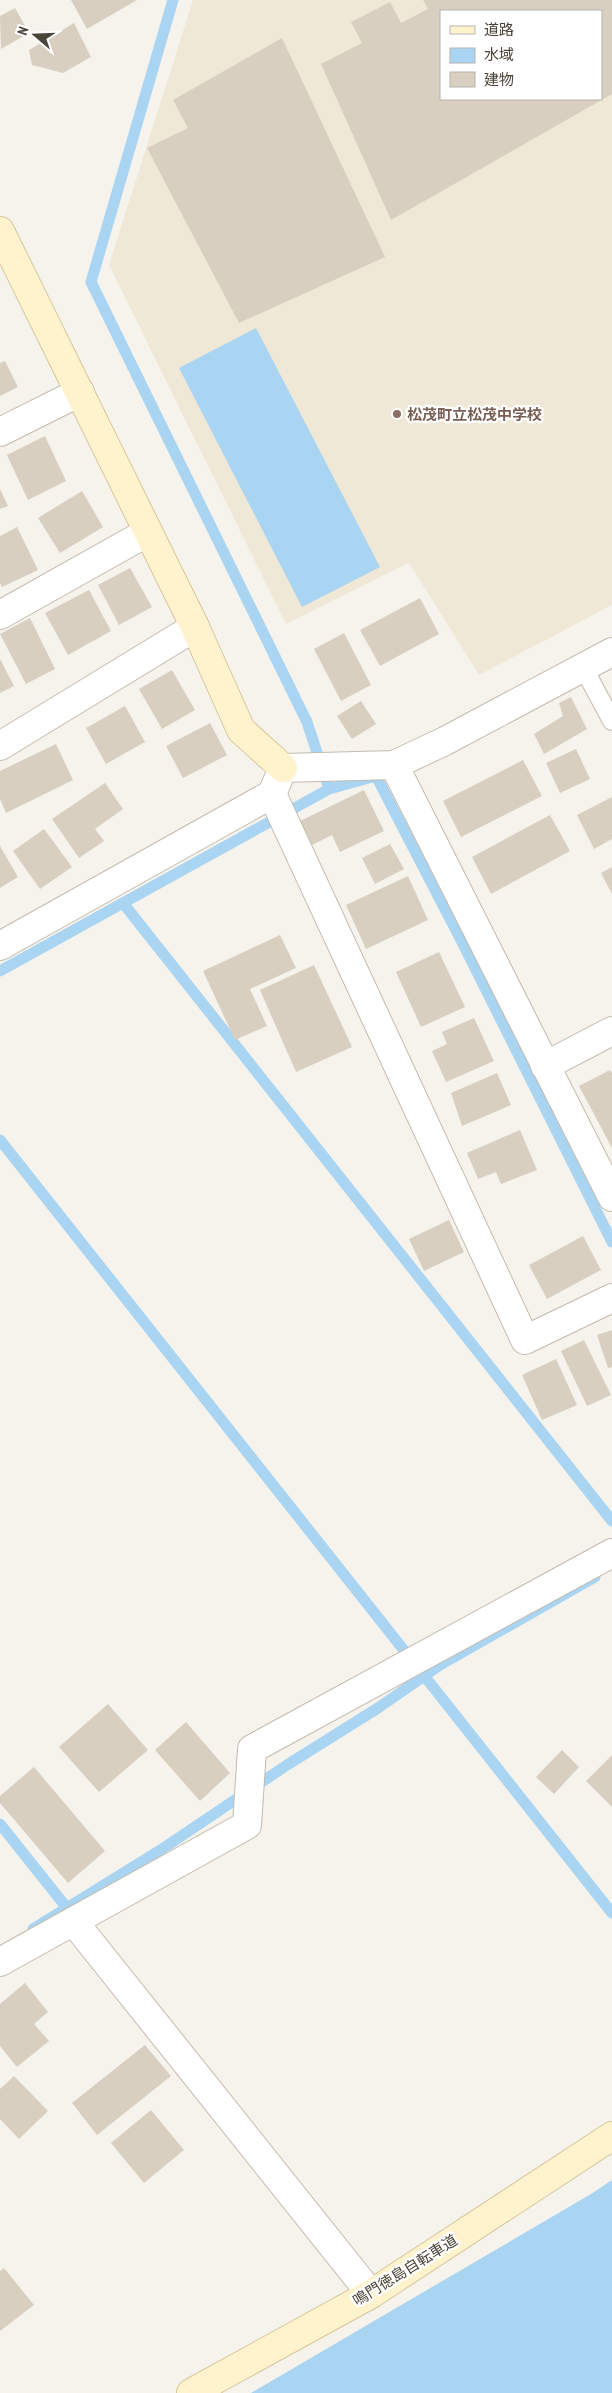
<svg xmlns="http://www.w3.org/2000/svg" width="612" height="2393" viewBox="0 0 612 2393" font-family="'PT Sans Narrow','Noto Sans JP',sans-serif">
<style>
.education{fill:#efe8d6;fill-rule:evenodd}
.water{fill:#a9d4f2}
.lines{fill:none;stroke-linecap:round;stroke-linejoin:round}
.stream{stroke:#a9d4f2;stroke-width:11}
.building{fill:#d8cfc1;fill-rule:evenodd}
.lane-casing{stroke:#c2bbae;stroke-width:20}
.street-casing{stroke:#c2bbae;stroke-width:30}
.secondary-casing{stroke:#d6c79b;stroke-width:30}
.lane{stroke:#fff;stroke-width:18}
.street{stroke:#fff;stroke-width:28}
.secondary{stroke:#fff3cd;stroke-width:28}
.education-dot{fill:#8d6e63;stroke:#fff;stroke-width:2}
.labels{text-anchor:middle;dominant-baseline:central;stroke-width:4.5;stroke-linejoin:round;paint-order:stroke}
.education-label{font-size:15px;font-weight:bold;fill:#785e54;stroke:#fff;text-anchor:start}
.street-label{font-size:15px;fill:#4b4439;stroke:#fff}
</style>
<rect width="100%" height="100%" fill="#f6f3ec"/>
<path class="education" d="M193,0H612V605L479,675L409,563L286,624L109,265ZM441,11H601V99H441Z"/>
<g class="water">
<polygon points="256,328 380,567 302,607 179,368"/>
<polygon points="612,2180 612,2393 251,2393 591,2194"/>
</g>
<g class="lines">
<g class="stream">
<polyline points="173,0 91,282 307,722 329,789 376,776 463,944 612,1242"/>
<polyline points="123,903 612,1521"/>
<polyline points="0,971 329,789"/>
<polyline points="0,1140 612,1913"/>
<polyline points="0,1824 67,1908"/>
<polyline points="33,1929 159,1851 287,1765 378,1708 440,1665 595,1577"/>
</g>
</g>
<g class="building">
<polygon points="71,0 137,0 87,29"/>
<path d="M423,0H612V94L391,220L321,64L362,43L351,22L390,2L401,23L428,9ZM441,11H601V99H441Z"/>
<polygon points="15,8 29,33 1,49 0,16"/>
<polygon points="74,23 91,57 63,73 32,65 29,50"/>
<polygon points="282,38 385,257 239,323 147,148 188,128 173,100"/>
<polygon points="5,361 18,387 0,396 0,363"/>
<polygon points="45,436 66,481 28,500 7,455"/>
<polygon points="0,489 8,506 0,509"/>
<polygon points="82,491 103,527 60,553 38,518"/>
<polygon points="17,527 38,570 2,587 0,583 0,536"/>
<polygon points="130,568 152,607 119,625 98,585"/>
<polygon points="89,590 111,631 68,655 45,613"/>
<polygon points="420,598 439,634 380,666 360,630"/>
<polygon points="30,618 55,669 26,684 0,634"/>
<polygon points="344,633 371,685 341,701 314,649"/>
<polygon points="0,659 14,686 0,693"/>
<polygon points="172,670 195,710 162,729 139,689"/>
<polygon points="571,697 587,729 544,754 534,734 563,716 559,703"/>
<polygon points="361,701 376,724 352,739 337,716"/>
<polygon points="125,706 145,742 106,764 86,728"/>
<polygon points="210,723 227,755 183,778 166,746"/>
<polygon points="56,744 73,780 6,813 0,799 0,771"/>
<polygon points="576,749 590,779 560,793 546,763"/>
<polygon points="523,760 542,796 461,837 443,801"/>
<polygon points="105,783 123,809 95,829 104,841 79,858 52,819"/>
<polygon points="364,790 384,831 340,852 332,835 312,845 300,821"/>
<polygon points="612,797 612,839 594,849 577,815"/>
<polygon points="550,815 570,851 491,894 472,857"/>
<polygon points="44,829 72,867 40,889 13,851"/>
<polygon points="390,844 404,869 375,884 362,858"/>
<polygon points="0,846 18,877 0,888"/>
<polygon points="612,867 612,894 601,873"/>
<polygon points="408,876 428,920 366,949 346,905"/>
<polygon points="280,935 296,968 250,989 267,1026 235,1040 203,971"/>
<polygon points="439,952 465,1007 421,1027 396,972"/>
<polygon points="314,965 352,1047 296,1072 260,990"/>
<polygon points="474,1018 494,1061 446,1082 432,1051 447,1044 442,1032"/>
<polygon points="610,1070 612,1073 612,1148 579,1086"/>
<polygon points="497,1073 511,1105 462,1126 451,1093"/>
<polygon points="520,1130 537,1170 501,1184 496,1172 478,1179 467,1153"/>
<polygon points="449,1220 464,1252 424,1271 409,1239"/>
<polygon points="583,1236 601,1270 547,1299 529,1265"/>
<polygon points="612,1330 612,1367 608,1368 597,1335"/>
<polygon points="584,1340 611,1395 587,1406 561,1351"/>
<polygon points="556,1359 577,1405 542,1420 522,1375"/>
<polygon points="108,1704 148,1750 99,1792 59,1747"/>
<polygon points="186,1722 230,1773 200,1801 155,1750"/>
<polygon points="562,1750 579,1767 554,1794 536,1777"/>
<polygon points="612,1755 612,1807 586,1781"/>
<polygon points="34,1767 105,1851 68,1883 0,1803 0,1796"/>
<polygon points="25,1983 48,2012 34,2024 49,2041 17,2067 0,2046 0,2004"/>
<polygon points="145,2045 171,2076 97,2135 72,2103"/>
<polygon points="14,2076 48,2111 19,2139 0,2119 0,2089"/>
<polygon points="151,2110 184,2150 144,2183 111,2143"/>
<polygon points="4,2268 34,2305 0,2331 0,2271"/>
</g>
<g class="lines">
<g class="lane-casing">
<polyline id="lane" points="583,667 612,721"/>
</g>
<g class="street-casing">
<g id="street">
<polyline points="0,432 80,392"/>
<polyline points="0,615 148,532"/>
<polyline points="0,746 195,627"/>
<polyline points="394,765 612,1197"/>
<polyline points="272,794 525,1340 612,1298"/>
<polyline points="0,946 272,794 283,768 394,765 445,741 612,652"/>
<polyline points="545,1066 612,1031"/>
<polyline points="74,1922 371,2294"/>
<polyline points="0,1962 247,1825 252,1749 612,1553"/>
</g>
</g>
<g class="secondary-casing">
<g id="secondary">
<polyline points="0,231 195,627 241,730 283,768"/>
<polyline points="191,2393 371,2294 612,2136"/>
</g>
</g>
<use href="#lane" class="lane"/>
<use href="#street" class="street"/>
<use href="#secondary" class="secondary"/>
</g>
<circle class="education-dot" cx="397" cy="414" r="5"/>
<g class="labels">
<g class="education-label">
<text x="407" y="414">松茂町立松茂中学校</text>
</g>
<g class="street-label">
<text transform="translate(405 2270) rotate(-32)">鳴門徳島自転車道</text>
</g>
</g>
<rect x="440" y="10" width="162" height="90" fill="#ffffff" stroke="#b7b4b0"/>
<rect x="450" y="26" width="25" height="8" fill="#fff3cd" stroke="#b7b4b0"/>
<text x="484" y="35" font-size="15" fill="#4b4439">道路</text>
<rect x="450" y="48" width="25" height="15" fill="#a9d4f2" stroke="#b7b4b0"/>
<text x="484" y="60" font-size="15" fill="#4b4439">水域</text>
<rect x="450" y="72" width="25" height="15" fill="#d8cfc1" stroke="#b7b4b0"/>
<text x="484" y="85" font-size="15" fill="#4b4439">建物</text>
<g transform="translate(35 35) rotate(289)" stroke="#ffffff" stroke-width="4" paint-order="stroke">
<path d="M0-4L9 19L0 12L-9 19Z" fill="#4b4439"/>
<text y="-8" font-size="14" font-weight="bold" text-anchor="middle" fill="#4b4439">N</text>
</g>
</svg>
